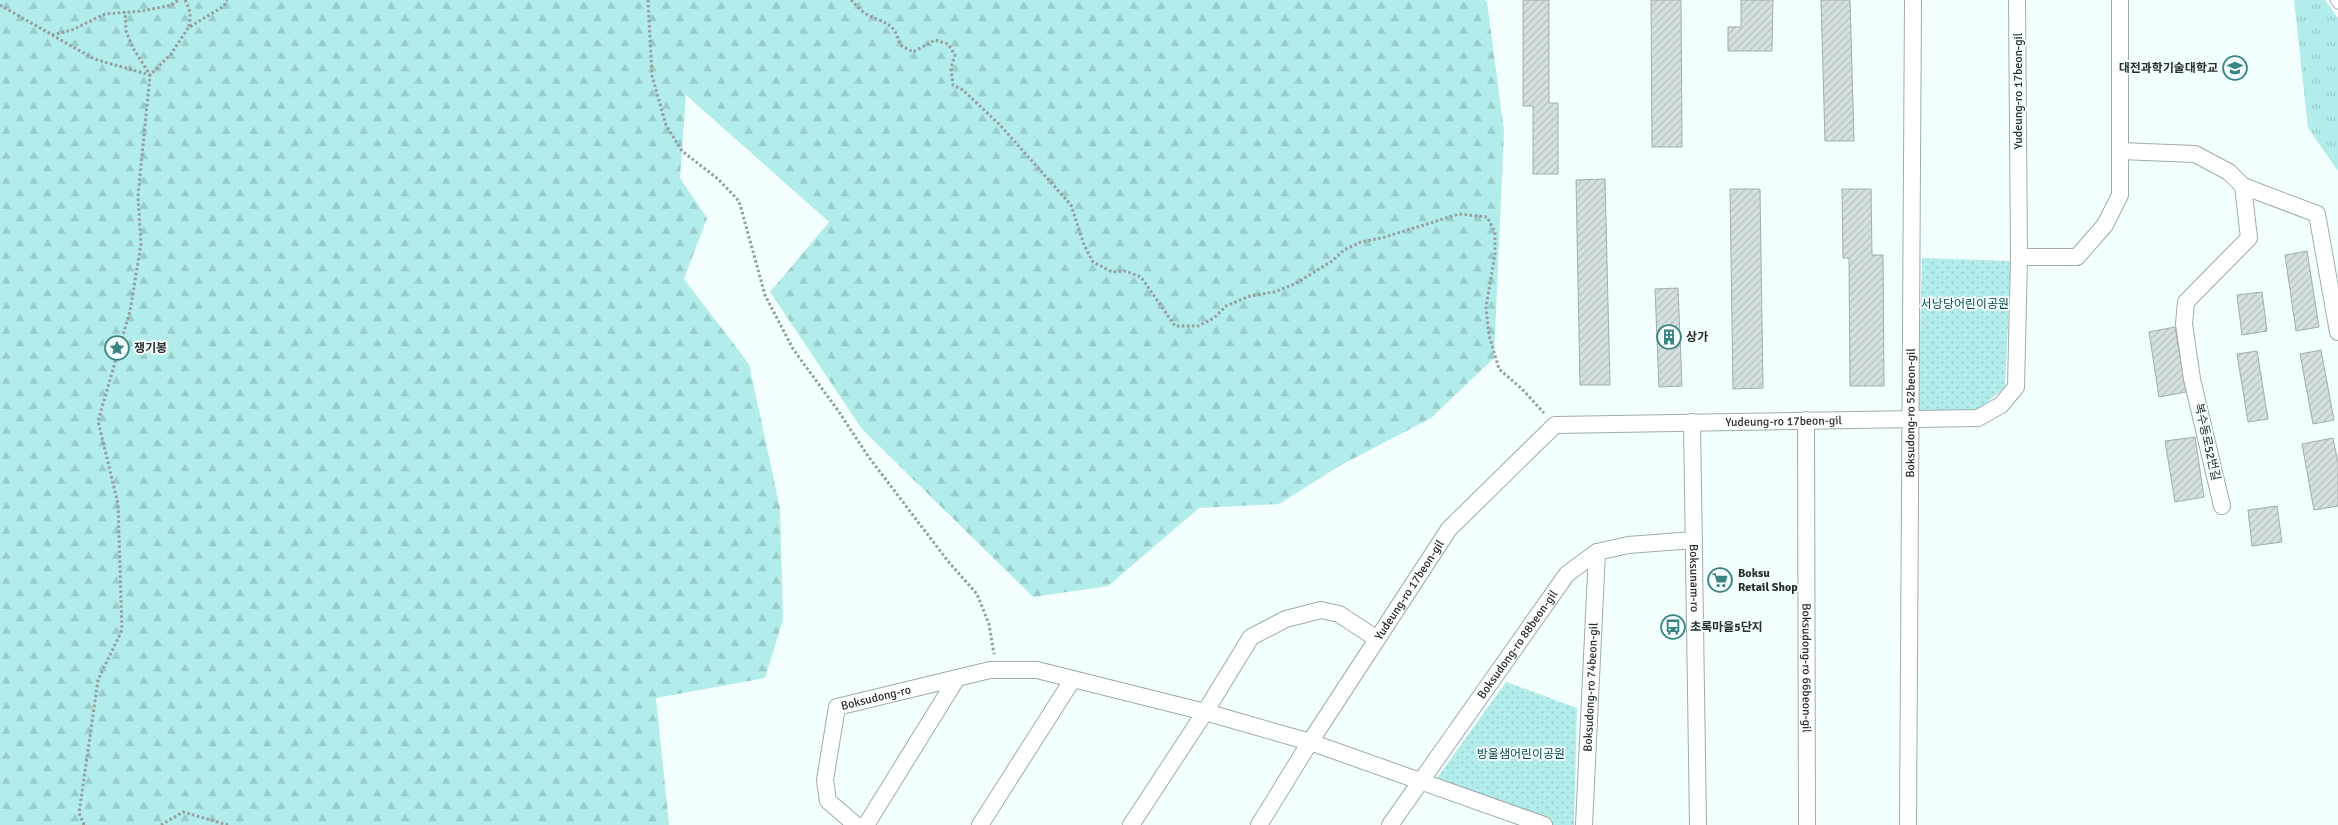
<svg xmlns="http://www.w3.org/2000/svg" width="2338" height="825" viewBox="0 0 2338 825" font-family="Signika,'Noto Sans KR',sans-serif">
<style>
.grass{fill:url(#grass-tufts)}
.forest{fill:url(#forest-firs)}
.park{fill:url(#park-dots)}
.building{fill:url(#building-hatch);stroke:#a1acab}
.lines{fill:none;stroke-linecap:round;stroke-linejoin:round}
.lane-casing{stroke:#a1abab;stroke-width:11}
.street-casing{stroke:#a1abab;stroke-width:18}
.path{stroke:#959d9d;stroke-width:3;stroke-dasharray:2.5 2.5;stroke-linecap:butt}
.lane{stroke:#fff;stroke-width:9}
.street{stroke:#fff;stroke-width:16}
.labels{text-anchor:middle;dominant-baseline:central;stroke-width:4;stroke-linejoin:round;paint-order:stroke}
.poi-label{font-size:12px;font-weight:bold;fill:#2a2e2e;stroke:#f3fefe;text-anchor:start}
.street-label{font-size:12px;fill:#2a2e2e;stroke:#f3fefe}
.park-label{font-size:12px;fill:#0d4847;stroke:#f3fefe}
</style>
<defs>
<pattern id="grass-tufts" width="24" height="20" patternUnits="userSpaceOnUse" patternTransform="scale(1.25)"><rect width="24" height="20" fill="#b2edeb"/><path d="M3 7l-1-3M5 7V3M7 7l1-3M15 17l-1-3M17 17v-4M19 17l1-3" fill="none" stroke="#99ccca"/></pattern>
<pattern id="forest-firs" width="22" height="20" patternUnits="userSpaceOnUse" patternTransform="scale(1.25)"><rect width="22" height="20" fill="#b2edeb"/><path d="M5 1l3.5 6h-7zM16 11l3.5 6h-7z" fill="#99ccca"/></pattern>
<pattern id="park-dots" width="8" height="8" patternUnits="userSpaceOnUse" patternTransform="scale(1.25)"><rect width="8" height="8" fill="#b2edeb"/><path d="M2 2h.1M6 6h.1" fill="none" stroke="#99ccca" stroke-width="1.8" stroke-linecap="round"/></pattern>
<pattern id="building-hatch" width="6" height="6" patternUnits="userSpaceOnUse" patternTransform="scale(1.25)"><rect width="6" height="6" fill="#d5e0e0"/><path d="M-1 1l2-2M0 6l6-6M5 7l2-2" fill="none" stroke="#b7c0c0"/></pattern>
</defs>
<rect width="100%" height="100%" fill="#f3fefe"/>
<polygon class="grass" points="2294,0 2325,0 2338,18 2338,171 2308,128"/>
<polygon class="forest" points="0,0 1484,0 1487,2 1504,131 1494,358 1431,418 1341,465 1279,504 1199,508 1108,586 1033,597 862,429 770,292 829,222 686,95 680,178 707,218 684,279 749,364 780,508 783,620 765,678 656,698 669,825 0,825"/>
<g class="park">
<polygon points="1922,258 2011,261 2005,387 1977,411 1918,415"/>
<polygon points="1506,682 1577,708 1574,825 1549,825 1437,778"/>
</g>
<g class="building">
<polygon points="1523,0 1549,0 1549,103 1558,103 1558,174 1533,174 1533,106 1523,106"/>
<polygon points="1651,0 1681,0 1682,147 1652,147"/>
<polygon points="1741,0 1773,0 1772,51 1728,51 1728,27 1741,27"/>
<polygon points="1821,0 1850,0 1854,141 1825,141"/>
<polygon points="1605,179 1610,385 1580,385 1576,180"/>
<polygon points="1730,189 1760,189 1763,388 1733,389"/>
<polygon points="1842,189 1871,189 1872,255 1883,255 1884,386 1850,386 1849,258 1843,258"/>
<polygon points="2307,251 2319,327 2296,331 2285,255"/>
<polygon points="1678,288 1682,386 1659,387 1655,289"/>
<polygon points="2262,292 2267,331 2242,335 2237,295"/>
<polygon points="2175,327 2186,392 2159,397 2149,332"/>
<polygon points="2321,350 2334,420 2313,424 2300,354"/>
<polygon points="2257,351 2268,419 2248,422 2237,354"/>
<polygon points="2195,437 2204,497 2175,502 2165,441"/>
<polygon points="2333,438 2338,463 2338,506 2314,510 2302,444"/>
<polygon points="2277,506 2282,542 2252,546 2248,510"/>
</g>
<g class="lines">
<g class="lane-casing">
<polyline id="lane" points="2335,0 2338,4"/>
</g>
<g class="street-casing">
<g id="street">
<polyline points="2120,151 2195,154 2229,172 2243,186 2249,238 2186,302 2184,324 2192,379 2222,506"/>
<polyline points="2243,186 2317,214 2338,332"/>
<polyline points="2019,257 2077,257 2105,225 2120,195 2120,0"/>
<path id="s1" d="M1806,420L1807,825"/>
<path id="s2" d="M1692,422L1698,825"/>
<path id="s3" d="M856,825L828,801L825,780L837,707L990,670H1037L1205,712L1310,742L1544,825"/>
<polyline points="866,825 957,678"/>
<polyline points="980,825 1073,679"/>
<polyline points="1131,825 1205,712 1251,637 1286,619 1321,610 1339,614 1377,639"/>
<path id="s4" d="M1259,825L1310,742L1449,529L1555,425L1978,418L2001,405L2016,387L2019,257L2017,0"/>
<path id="s5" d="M1390,825L1567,574L1597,552L1628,545L1694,540"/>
<path id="s6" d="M1584,825L1597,552"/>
<path id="s7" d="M1908,825L1913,0"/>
</g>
</g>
<g class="path">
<path d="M185,0C190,9 192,17 188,28"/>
<polyline points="648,0 652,76 666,125 682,151 718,179 739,201 765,295 793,349 839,412 868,456 947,560 977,594 989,624 994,654"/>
<path d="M851,0C856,5 861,11 866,14C885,24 894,21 900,45L913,52L935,40L948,44L955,55L951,68L953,85L963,90L1000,125L1071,205L1084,245L1093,262L1112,272L1125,271L1141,277L1175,326H1198L1214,318L1226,306L1250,296L1274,292L1295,284L1332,261L1344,250L1361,242L1385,237L1459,214L1487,217L1495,232V254L1486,307L1489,335L1499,369L1522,389L1544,413"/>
<polyline points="0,5 94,59 150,75 171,54 188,28 224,6 227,0"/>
<polyline points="52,35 72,30 105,14 142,11 172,5 178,0"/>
<polyline points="84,825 79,813 98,680 122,630 118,504 98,421 130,311 141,244 138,196 150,75 133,48 126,31 125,12"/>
<polyline points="161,825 183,812 228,825"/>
</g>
<use href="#lane" class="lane"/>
<use href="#street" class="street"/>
</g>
<defs>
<g id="university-ring" transform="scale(1.25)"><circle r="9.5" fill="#f3fefe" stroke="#3c8483" stroke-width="1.5"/><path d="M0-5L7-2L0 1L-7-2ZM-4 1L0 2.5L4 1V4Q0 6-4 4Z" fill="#3c8483"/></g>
<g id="building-ring" transform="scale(1.25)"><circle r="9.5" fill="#f3fefe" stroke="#3c8483" stroke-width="1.5"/><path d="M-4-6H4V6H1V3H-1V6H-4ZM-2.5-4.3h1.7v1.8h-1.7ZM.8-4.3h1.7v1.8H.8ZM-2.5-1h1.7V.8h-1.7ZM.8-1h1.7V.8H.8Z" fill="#3c8483"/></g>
<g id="sight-ring" transform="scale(1.25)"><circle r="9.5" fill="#f3fefe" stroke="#3c8483" stroke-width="1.5"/><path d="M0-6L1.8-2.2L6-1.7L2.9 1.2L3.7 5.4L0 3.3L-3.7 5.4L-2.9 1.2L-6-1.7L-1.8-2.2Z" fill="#3c8483"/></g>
<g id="supermarket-ring" transform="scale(1.25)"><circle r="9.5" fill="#f3fefe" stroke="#3c8483" stroke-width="1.5"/><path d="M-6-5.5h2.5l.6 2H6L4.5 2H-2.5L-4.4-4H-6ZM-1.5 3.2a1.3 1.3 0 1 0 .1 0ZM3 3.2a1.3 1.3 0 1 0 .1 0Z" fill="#3c8483"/></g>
<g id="bus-ring" transform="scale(1.25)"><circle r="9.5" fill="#f3fefe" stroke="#3c8483" stroke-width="1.5"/><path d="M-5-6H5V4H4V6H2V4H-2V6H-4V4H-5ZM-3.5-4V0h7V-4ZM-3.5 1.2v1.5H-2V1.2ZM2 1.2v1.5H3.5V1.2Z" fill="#3c8483"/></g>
</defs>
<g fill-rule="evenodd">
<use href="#university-ring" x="2235" y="68"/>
<use href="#building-ring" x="1669" y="337"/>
<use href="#sight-ring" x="117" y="348"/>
<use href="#supermarket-ring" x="1720" y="580"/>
<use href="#bus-ring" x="1673" y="627"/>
</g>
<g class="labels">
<g class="poi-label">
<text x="2218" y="68" text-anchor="end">대전과학기술대학교</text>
<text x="1686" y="337">상가</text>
<text x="134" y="348">쟁기봉</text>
<text x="1738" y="573">Boksu<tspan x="1738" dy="14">Retail Shop</tspan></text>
<text x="1690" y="627">초록마을5단지</text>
</g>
<g class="street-label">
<text transform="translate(2018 91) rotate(-90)">Yudeung-ro 17beon-gil</text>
<text stroke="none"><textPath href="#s7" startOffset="412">Boksudong-ro 52beon-gil</textPath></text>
<text stroke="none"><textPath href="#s4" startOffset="729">Yudeung-ro 17beon-gil</textPath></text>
<text transform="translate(2207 442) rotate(77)">복수동로52번길</text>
<text stroke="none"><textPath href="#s2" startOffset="156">Boksunam-ro</textPath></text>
<text stroke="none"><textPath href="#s4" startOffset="279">Yudeung-ro 17beon-gil</textPath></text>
<text stroke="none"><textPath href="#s5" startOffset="221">Boksudong-ro 88beon-gil</textPath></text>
<text stroke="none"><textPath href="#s1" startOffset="248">Boksudong-ro 66beon-gil</textPath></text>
<text stroke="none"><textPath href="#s6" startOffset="138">Boksudong-ro 74beon-gil</textPath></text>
<text stroke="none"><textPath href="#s3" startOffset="172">Boksudong-ro</textPath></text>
</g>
<g class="park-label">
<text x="1965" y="304">서낭당어린이공원</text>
<text x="1521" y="754">방울샘어린이공원</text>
</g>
</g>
</svg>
